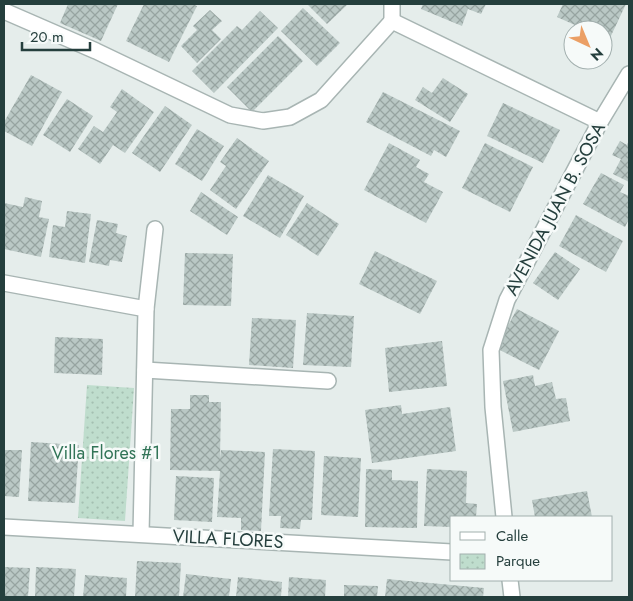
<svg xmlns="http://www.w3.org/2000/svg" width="633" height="601" viewBox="0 0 633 601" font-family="Jost,sans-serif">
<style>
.park{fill:url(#park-dots)}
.building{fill:url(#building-cross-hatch)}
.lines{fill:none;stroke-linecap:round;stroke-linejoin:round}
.minor-casing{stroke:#a8b5b3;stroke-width:18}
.minor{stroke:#fff;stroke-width:15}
.labels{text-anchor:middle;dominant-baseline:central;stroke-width:5;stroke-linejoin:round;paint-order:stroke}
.street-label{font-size:18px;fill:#253f3d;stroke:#f6faf9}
.park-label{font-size:18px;fill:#317457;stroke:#f6faf9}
</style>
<defs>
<pattern id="park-dots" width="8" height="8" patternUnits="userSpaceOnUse" patternTransform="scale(1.25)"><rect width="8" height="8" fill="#bfddcd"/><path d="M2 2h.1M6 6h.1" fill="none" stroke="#a4bfb1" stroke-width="1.8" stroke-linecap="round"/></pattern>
<pattern id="building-cross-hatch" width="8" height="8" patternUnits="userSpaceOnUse" patternTransform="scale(1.25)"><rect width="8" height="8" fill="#bac8c5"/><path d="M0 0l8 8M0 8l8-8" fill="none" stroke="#97a4a1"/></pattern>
</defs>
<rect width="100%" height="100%" fill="#e5edeb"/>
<polygon class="park" points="87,385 134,388 125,521 78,518"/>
<g class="building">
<polygon points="68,4 118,4 101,41 60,23"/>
<polygon points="144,4 192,4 197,6 169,62 126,41"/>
<polygon points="307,4 348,4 327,24"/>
<polygon points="423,4 486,4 481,14 468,9 462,26 421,9"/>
<polygon points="563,4 626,4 609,40 603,38 603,30 586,30 557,17"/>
<polygon points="303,8 340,43 317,66 281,31"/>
<polygon points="210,10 222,21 212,30 221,39 197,63 181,46 197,30 193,26"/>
<polygon points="260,11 278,28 214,93 192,71 237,26 242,30"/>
<polygon points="278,36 303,61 252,112 227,87"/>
<polygon points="31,75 62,92 32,146 4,131 4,122"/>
<polygon points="443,78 468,94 450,122 415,100 423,87 432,93"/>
<polygon points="122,89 154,112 125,153 113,145 100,164 78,149 94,126 103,132 117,112 110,107"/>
<polygon points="383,92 460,131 446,157 434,150 431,156 366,122"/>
<polygon points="67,99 93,116 70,152 43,135"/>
<polygon points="503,103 560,130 543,163 487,136"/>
<polygon points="165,106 192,125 160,172 132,153"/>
<polygon points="197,129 224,146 202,181 175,164"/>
<polygon points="237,138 269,161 236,209 210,190 226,166 220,162"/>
<polygon points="629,140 629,182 613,174 621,159 612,155 620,141 627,145"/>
<polygon points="389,143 420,160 416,167 429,174 424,182 443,192 426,223 364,190"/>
<polygon points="485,143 533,167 510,212 462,188"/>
<polygon points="601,173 624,185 620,192 629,196 629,219 625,227 583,204"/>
<polygon points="268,175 304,196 280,238 243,216"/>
<polygon points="201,192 238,217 227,235 190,211"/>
<polygon points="25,197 42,201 39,217 49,219 41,257 4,249 4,203 23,207"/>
<polygon points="307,203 339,224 318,256 286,235"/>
<polygon points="67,211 91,214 85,263 49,257 53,225 65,227"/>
<polygon points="576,215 623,241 606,272 559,246"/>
<polygon points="97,220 118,224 116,233 127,236 122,262 110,260 109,266 89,262"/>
<polygon points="375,251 437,281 420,314 359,284"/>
<polygon points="555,252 580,269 558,300 533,283"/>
<polygon points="185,253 233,254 231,306 183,305"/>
<polygon points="517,309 559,331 539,370 496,348"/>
<polygon points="307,313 354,316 351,367 303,365"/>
<polygon points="252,318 296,320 293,368 249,365"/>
<polygon points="55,337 103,339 102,375 54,373"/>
<polygon points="442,341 447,386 389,392 385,348"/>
<polygon points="533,375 535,386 552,382 556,399 566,398 570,421 513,432 503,381"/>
<polygon points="190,395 209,395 209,402 221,402 220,458 221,450 265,452 261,531 241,530 241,518 217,517 220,471 170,470 171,409 190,409"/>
<polygon points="401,405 402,414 450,407 456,451 372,463 365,410"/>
<polygon points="31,442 79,445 75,503 28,501"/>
<polygon points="273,449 315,451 312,520 301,520 300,529 280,528 281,516 269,516"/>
<polygon points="4,450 22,450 19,497 4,496"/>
<polygon points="324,456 361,458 358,517 321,515"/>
<polygon points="366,469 392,470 392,480 418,481 417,528 365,527"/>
<polygon points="427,469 467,471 466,503 477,504 476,517 452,517 452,527 424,526"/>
<polygon points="176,476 214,478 212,522 174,520"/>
<polygon points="587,491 592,517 535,517 532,500"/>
<polygon points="137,561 181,563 179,597 135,597"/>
<polygon points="4,567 30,568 28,597 4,597"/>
<polygon points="36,567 76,569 74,597 35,597"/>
<polygon points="186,574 231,579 229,597 183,597"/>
<polygon points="85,575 127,578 126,597 83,597"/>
<polygon points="238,577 282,582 281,597 236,597"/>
<polygon points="289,577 326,580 325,597 288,597"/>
<polygon points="387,579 484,588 483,597 385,597"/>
<polygon points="344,585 378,586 377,597 344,597"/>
</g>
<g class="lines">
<g class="minor-casing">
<g id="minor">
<polyline points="392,4 392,21"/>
<polyline points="4,11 96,51 230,115 263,121 290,117 321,100 392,21 600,122"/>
<polyline points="4,283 146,309 141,534"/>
<polyline points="146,309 155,229"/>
<polyline points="145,370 328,381"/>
<polyline points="504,517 493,407 491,350 507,300 600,122 629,74"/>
<polyline points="4,527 452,552"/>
<polyline points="510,580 512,597"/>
</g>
</g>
<use href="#minor" class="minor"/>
</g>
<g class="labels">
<g class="street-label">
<text transform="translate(555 209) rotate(-62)">AVENIDA JUAN B. SOSA</text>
<text transform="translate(228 539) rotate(3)">VILLA FLORES</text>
</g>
<g class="park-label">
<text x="106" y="453">Villa Flores #1</text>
</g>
</g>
<rect width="633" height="601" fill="none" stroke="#253f3d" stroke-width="10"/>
<rect x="450" y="516" width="162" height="65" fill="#f6faf9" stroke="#a2afae"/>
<rect x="460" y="532" width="25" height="8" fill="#ffffff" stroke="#a2afae"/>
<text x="496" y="541" font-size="15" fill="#253f3d">Calle</text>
<rect x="460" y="554" width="25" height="15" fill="url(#park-dots)" stroke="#a2afae"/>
<text x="496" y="566" font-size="15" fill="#253f3d">Parque</text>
<g transform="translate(588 45) rotate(136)"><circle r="24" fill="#f6faf9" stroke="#a2afae"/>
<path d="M0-4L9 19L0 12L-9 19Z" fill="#eb9f65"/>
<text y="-8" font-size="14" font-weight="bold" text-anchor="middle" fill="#253f3d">N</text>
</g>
<path d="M22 42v8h68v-8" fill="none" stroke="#253f3d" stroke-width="2.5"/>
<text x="30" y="42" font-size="15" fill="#253f3d" stroke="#f6faf9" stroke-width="4" paint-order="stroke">20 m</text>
</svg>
